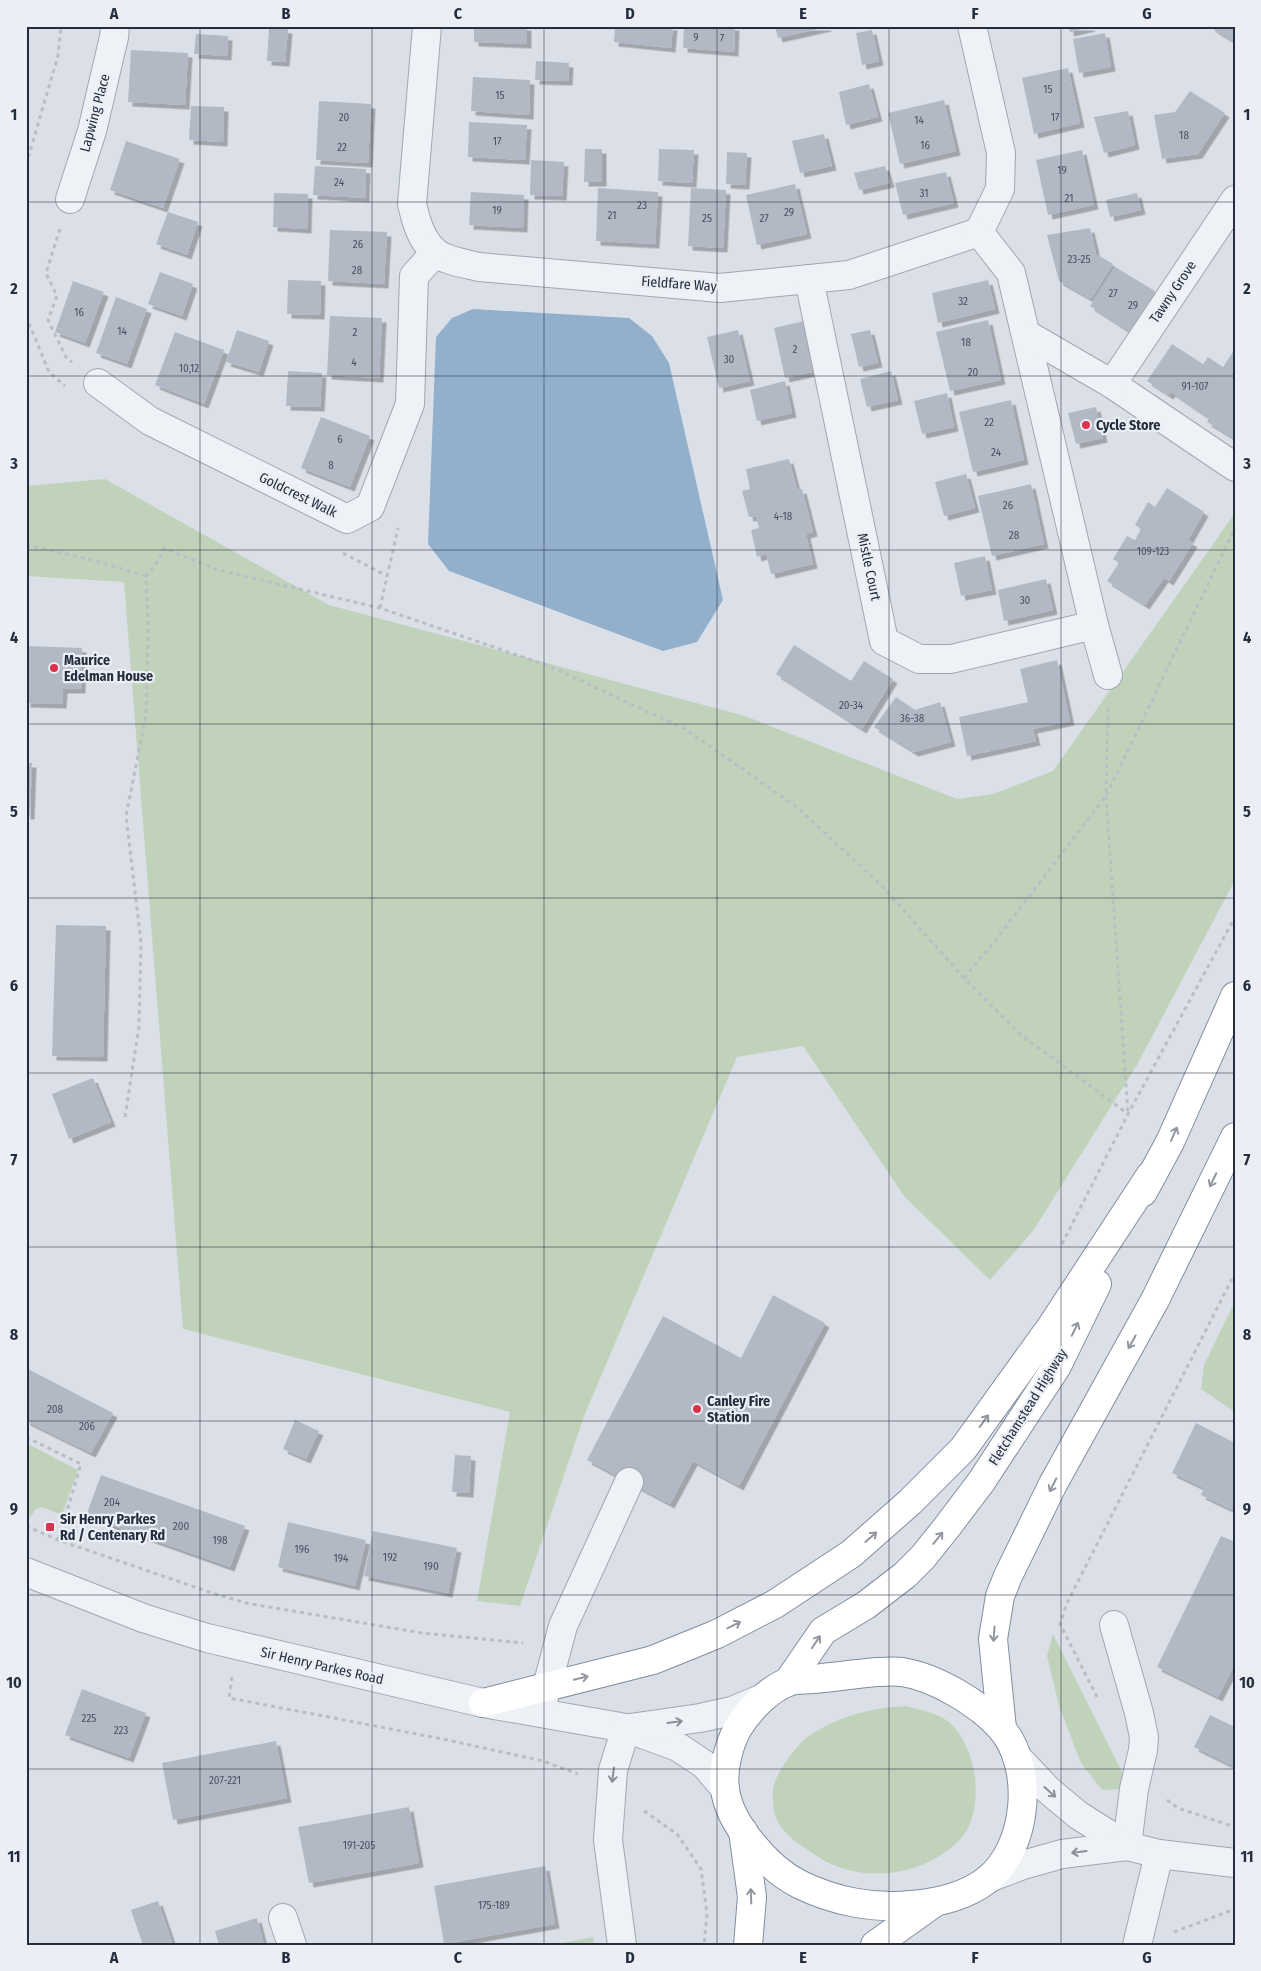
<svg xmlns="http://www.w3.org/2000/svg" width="1261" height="1971" viewBox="0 0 1261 1971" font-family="'Fira Sans Condensed',sans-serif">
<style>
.green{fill:#c1d2bb}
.water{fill:#92afcc}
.building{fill:#b2b9c5;filter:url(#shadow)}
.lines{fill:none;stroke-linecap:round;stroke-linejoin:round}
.minor-casing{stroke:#a0a7b2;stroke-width:30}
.highway-casing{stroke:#818da0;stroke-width:30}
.path{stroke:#b9bec6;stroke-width:3;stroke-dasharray:4 4;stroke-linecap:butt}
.minor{stroke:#eef1f6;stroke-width:28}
.highway{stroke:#fff;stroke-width:28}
.oneway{stroke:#92969f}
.oneway2{stroke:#89909a}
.grid{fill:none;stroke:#242e3f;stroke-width:1;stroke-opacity:0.55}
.poi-dot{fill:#dc314c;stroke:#ebeff5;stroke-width:2}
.labels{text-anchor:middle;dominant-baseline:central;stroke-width:4.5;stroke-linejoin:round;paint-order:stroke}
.number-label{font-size:11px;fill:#485160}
.street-label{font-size:14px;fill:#242e3f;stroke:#ebeff5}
.poi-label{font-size:14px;font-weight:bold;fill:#242e3f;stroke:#ebeff5;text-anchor:start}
.neatline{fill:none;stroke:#242e3f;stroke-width:2}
.grid-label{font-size:16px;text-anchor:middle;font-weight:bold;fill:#242e3f}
</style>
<defs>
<filter id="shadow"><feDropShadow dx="4.5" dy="4.5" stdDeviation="0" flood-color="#0004"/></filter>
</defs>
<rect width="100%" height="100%" fill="#dbe0e8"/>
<g class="green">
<polygon points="105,479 329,605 745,716 957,799 993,794 1053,771 1235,513 1235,880 1137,1065 1033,1231 990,1280 904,1196 803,1046 737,1057 584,1416 520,1606 477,1601 510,1412 183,1329 124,582 26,576 26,486"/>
<polygon points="1235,1301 1235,1412 1201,1389 1204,1365"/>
<polygon points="26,1443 78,1470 62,1515 42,1507 36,1509 29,1519 26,1518"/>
<polygon points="1053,1634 1126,1780 1120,1789 1102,1790 1081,1763 1059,1706 1047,1656"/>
<path d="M906,1706C921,1710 940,1713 951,1724C964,1735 974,1762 975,1778C977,1797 975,1821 963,1836C935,1869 885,1881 845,1869C830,1865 818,1857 805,1848C794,1842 781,1830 776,1818C773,1812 772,1795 773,1788C776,1773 796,1745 809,1736C838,1716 871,1708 906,1706Z"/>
<polygon points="593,1937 594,1945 552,1945"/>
</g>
<polygon class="water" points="473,309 629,318 652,336 669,363 723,600 697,642 663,651 449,571 428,544 436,337 452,318"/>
<g class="building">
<polygon points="474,26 527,26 527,44 474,42"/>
<polygon points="615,26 673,26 671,48 614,42"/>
<polygon points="684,26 735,26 734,52 683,48"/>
<polygon points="775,26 827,26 827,27 778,38"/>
<polygon points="1068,26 1090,26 1091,27 1070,32"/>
<polygon points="1210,26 1235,26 1235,42 1215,30"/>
<polygon points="269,28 288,29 285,62 267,61"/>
<polygon points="872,30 879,61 862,65 856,33"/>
<polygon points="1105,33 1111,67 1079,73 1073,39"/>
<polygon points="196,34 228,36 227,56 194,54"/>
<polygon points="131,50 188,53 185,105 128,102"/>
<polygon points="536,61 569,63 568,81 535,80"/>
<polygon points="1068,68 1080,123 1034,134 1022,78"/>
<polygon points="473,77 530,80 529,115 471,111"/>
<polygon points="869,84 878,117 846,125 839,92"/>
<polygon points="1190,91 1225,113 1198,154 1162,159 1154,115 1175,112"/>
<polygon points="944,100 956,151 900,164 888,113"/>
<polygon points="319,101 371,104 368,163 316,160"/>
<polygon points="191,106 224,107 223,142 189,140"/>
<polygon points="1128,111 1135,145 1104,153 1094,117"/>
<polygon points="469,122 527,125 525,160 468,157"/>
<polygon points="824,134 832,166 800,173 792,141"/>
<polygon points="126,141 180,159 163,208 110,190"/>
<polygon points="585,149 602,149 602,182 584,182"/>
<polygon points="659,149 694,150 692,183 658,181"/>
<polygon points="1082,150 1094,205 1048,215 1036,160"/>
<polygon points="727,152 747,153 745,185 726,184"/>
<polygon points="531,160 564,162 562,196 530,195"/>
<polygon points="315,166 366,169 365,198 313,195"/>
<polygon points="885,166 890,183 859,190 854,173"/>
<polygon points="946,172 954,203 903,215 895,183"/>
<polygon points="795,184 807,234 757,245 746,195"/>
<polygon points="598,188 658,192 655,244 596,241"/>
<polygon points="691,188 726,190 723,248 688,246"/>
<polygon points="471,192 524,195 523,228 469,225"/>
<polygon points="274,193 308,194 307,229 273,227"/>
<polygon points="1137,193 1141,210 1110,217 1106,200"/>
<polygon points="168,212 198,222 187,255 156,244"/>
<polygon points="1090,228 1096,254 1113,264 1091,299 1059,281 1047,235"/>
<polygon points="330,230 387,232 384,284 328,281"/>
<polygon points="1115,267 1155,291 1130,332 1090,306"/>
<polygon points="160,272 193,284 182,316 148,304"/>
<polygon points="288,280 321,281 320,315 287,314"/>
<polygon points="988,280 995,309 938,323 932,293"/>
<polygon points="73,281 104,292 85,343 55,332"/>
<polygon points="116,297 147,309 127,364 96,353"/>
<polygon points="330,316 382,318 379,378 327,375"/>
<polygon points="988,320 1001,380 950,391 936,332"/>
<polygon points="804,321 816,371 785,378 774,328"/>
<polygon points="237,330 269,341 259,372 226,362"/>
<polygon points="738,330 750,381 719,388 707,337"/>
<polygon points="870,330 878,363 859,367 851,334"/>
<polygon points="175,332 224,350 204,404 155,385"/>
<polygon points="1172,344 1203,364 1208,357 1223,367 1235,349 1235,439 1207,422 1209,418 1171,392 1169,395 1147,381"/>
<polygon points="288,371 322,373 320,407 286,406"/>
<polygon points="891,371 898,400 867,407 860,379"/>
<polygon points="785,381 792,413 757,421 750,390"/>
<polygon points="947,393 954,427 922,434 914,401"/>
<polygon points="1011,400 1024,460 973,472 959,412"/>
<polygon points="1096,407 1103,438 1076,444 1068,413"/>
<polygon points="321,417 370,436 350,487 301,468"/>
<polygon points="789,459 797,490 802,489 813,532 806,534 813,564 771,574 766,554 757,557 751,530 759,528 756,516 749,517 742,491 750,489 746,469"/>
<polygon points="966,474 975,508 944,516 935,482"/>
<polygon points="1031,484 1044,544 992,556 978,496"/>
<polygon points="1167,488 1204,512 1188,540 1193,543 1169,581 1164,578 1145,605 1107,581 1119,563 1113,559 1127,536 1135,540 1141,529 1135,525 1148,502 1155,507"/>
<polygon points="985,556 992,590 961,596 954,563"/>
<polygon points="1046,579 1053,610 1004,621 998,590"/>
<polygon points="794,645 851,681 864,661 893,679 862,729 776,674"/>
<polygon points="26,646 82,648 81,689 63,689 62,704 26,703"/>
<polygon points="1057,660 1070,721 1033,729 1036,741 967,756 959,717 1028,702 1020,669"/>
<polygon points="896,697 915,710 940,702 951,742 914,752 874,727"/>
<polygon points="26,763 32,763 30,815 26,815"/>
<polygon points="56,925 106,926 103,1057 52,1056"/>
<polygon points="93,1078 111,1122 69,1139 52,1094"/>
<polygon points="773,1295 825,1323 739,1486 693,1461 670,1504 587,1460 663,1316 741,1358"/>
<polygon points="26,1368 113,1413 91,1453 26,1421"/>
<polygon points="295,1420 319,1431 306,1459 283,1449"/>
<polygon points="1196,1423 1235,1443 1235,1511 1201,1495 1204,1488 1172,1473"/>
<polygon points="455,1455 471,1456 469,1493 452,1492"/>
<polygon points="101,1475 245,1526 230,1567 86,1516"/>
<polygon points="288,1522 366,1540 355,1586 278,1567"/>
<polygon points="373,1531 457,1548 448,1593 364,1576"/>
<polygon points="1221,1536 1235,1542 1235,1669 1233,1668 1218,1697 1157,1667"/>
<polygon points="82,1689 146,1713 129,1758 65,1735"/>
<polygon points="1210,1715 1235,1727 1235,1767 1194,1747"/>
<polygon points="276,1741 287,1798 173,1820 162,1763"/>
<polygon points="409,1807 419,1863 309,1883 298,1827"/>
<polygon points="545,1866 555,1924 444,1944 434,1886"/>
<polygon points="158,1901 173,1945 143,1945 131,1910"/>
<polygon points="257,1918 264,1945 219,1945 215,1931"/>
</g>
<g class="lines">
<g class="minor-casing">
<g id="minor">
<path d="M427,26L412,204C416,221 421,240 435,252C445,261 467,264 479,267L720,288L849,275L979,232L1000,189L1001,153L972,26"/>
<polyline points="70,199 92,131 114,37 115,26"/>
<polyline points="1235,200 1112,384 1235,467"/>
<polyline points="979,232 1011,273 1094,625 1108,675"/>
<polyline points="809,279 884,641 919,659 951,659 1094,625"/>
<polyline points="1026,334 1112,384"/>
<polyline points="98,383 150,421 347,519 370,507 410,404 414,276 435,253"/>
<polyline points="26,1572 143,1618 207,1638 483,1703 626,1728 678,1747 705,1765 725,1789"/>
<polyline points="1114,1625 1139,1713 1144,1737 1143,1750 1134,1789 1127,1846"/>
<polyline points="541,1709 563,1626 629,1482"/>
<polyline points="630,1728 700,1718 732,1711 763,1698"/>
<polyline points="1017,1757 1048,1790 1078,1815 1127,1846 1159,1854 1235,1863"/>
<polyline points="989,1878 1023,1865 1062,1854 1127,1846"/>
<polyline points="283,1918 292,1945"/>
<polyline points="622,1945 608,1840 613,1770 626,1728"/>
<polyline points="1137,1945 1159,1854"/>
</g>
</g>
<g class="highway-casing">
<g id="highway">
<polyline points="1143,1192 1170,1142 1235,996"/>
<path d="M877,1672C885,1672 894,1671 902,1672C935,1677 979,1703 1001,1728C1035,1767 1028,1848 987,1880C966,1896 937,1903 911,1905C873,1909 833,1901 799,1884C769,1869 729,1824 725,1789C722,1770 729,1744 738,1728C748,1711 769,1689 788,1682C795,1679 805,1680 813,1679C834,1677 856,1674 877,1672Z"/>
<polyline points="788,1682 823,1631 866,1605 905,1575 923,1557 947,1527 981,1482 1057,1366 1097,1284"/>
<polyline points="483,1703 653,1660 717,1634 775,1604 851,1554 910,1502 963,1449 1051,1327 1150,1176"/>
<polyline points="1002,1729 993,1639 1000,1596 1008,1576 1053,1484 1155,1300 1235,1137"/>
<polyline points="743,1831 752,1897 748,1945"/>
<polyline points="875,1945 934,1903"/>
</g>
</g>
<g class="path">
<polyline points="26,165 58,56 61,26"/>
<polyline points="60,229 46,273 57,296 48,320 66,357 72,362"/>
<polyline points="26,316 49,372 65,386"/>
<polyline points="26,545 92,560 146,576"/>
<polyline points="343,553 387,576"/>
<polyline points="380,608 398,528"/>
<polyline points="1108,708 1106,796 1128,1114"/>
<polyline points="964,978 994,942 1106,796 1235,528"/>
<polyline points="125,1117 139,1026 141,942 126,816 146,715 148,625 146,576 158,561 164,548 218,570 380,608 549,666 685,729 797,807 884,888 964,978 1020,1034 1128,1114"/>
<polyline points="1062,1244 1128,1114 1235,917"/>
<polyline points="26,1437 81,1464 58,1540"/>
<polyline points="26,1526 58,1540 212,1593 246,1603 422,1633 523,1643"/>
<polyline points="232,1677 229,1698 443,1739 543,1761 578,1774"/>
<polyline points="1097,1697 1060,1624 1067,1603 1235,1273"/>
<polyline points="1167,1800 1178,1808 1232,1826"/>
<polyline points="644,1811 677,1834 701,1869 707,1913 704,1945"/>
<polyline points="1174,1932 1235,1909"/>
</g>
<use href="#minor" class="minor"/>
<use href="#highway" class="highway"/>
</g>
<defs><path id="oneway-shaft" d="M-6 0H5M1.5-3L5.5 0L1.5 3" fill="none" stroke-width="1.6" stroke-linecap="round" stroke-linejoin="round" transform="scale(1.25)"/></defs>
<g class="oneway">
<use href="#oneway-shaft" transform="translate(1174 1134) rotate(-66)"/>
<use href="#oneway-shaft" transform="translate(1213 1180) rotate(116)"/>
<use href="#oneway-shaft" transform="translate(1075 1329) rotate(-64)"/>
<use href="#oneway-shaft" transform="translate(1132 1342) rotate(119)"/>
<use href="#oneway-shaft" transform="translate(984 1421) rotate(-54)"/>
<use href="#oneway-shaft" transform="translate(1053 1485) rotate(117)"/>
<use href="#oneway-shaft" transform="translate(871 1537) rotate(-41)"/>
<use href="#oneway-shaft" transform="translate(938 1538) rotate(-51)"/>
<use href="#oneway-shaft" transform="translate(734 1625) rotate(-27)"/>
<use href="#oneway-shaft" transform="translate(994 1634) rotate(94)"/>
<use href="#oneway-shaft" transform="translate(816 1642) rotate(-56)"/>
<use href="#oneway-shaft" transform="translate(581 1678) rotate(-14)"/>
<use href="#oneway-shaft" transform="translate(751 1896) rotate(-92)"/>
</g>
<g class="oneway2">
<use href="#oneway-shaft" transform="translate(675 1722) rotate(-8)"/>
<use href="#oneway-shaft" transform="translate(613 1775) rotate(97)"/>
<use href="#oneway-shaft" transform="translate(1050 1792) rotate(42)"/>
<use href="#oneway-shaft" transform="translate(1079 1852) rotate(173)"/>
</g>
<path class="grid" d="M200,26V1945M372,26V1945M544,26V1945M717,26V1945M889,26V1945M1061,26V1945M26,202H1235M26,376H1235M26,550H1235M26,724H1235M26,898H1235M26,1073H1235M26,1247H1235M26,1421H1235M26,1595H1235M26,1769H1235"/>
<g class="poi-dot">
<circle cx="1086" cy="425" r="5"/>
<circle cx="54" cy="668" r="5"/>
<circle cx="697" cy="1409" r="5"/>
<rect x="45" y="1522" width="10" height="10" rx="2.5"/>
</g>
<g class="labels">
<g class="number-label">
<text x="696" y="37">9</text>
<text x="722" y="38">7</text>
<text x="1048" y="89">15</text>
<text x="500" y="95">15</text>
<text x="344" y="117">20</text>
<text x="1055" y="117">17</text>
<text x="919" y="120">14</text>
<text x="1184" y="135">18</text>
<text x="497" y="141">17</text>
<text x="925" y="145">16</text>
<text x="342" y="147">22</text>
<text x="1062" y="170">19</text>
<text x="339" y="182">24</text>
<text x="924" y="193">31</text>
<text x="1069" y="198">21</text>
<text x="642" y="205">23</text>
<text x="497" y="210">19</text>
<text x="789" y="212">29</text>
<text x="612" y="215">21</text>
<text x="707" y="218">25</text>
<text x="764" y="218">27</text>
<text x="358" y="244">26</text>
<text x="1079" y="259">23-25</text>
<text x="357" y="270">28</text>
<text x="1113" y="293">27</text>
<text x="963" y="301">32</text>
<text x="1133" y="305">29</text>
<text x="79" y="312">16</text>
<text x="122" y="331">14</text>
<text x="355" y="332">2</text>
<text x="966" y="342">18</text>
<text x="795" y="349">2</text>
<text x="729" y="359">30</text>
<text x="354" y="362">4</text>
<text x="189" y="368">10,12</text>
<text x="973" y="372">20</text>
<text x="1195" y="386">91-107</text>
<text x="989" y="422">22</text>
<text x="340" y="439">6</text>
<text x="996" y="452">24</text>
<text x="331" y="465">8</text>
<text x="1008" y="505">26</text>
<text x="783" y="516">4-18</text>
<text x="1014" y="535">28</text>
<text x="1153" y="551">109-123</text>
<text x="1025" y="600">30</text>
<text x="851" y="705">20-34</text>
<text x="912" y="718">36-38</text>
<text x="55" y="1409">208</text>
<text x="87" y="1426">206</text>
<text x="112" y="1502">204</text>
<text x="181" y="1526">200</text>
<text x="220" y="1540">198</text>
<text x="302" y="1549">196</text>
<text x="390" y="1557">192</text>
<text x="341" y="1558">194</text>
<text x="431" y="1566">190</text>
<text x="89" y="1718">225</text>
<text x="121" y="1730">223</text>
<text x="225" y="1780">207-221</text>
<text x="359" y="1845">191-205</text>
<text x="494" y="1905">175-189</text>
</g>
<g class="street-label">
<text transform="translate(95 113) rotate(-75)">Lapwing Place</text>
<text transform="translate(679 284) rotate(4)">Fieldfare Way</text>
<text transform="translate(1173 292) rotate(-56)">Tawny Grove</text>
<text transform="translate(298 495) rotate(26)">Goldcrest Walk</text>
<text transform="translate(869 567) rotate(78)">Mistle Court</text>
<text transform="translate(1028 1407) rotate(-58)">Fletchamstead Highway</text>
<text transform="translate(322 1666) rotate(13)">Sir Henry Parkes Road</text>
</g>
<g class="poi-label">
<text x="1096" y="425">Cycle Store</text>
<text x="64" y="660">Maurice<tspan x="64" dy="16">Edelman House</tspan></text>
<text x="707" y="1401">Canley Fire<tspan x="707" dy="16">Station</tspan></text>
<text x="60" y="1519">Sir Henry Parkes<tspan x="60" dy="16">Rd / Centenary Rd</tspan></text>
</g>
</g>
<rect width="1261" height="1971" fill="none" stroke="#ebeff5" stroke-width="55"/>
<rect x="28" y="28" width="1206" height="1916" class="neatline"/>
<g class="grid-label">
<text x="114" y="19">A</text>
<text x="286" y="19">B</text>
<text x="458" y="19">C</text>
<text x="630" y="19">D</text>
<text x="803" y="19">E</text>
<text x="975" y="19">F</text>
<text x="1147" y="19">G</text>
<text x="14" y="120">1</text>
<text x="1247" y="120">1</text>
<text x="14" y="294">2</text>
<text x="1247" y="294">2</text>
<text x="14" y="469">3</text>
<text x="1247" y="469">3</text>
<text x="14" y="643">4</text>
<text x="1247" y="643">4</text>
<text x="14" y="817">5</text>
<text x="1247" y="817">5</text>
<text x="14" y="991">6</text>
<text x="1247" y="991">6</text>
<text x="14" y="1165">7</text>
<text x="1247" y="1165">7</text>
<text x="14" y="1340">8</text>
<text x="1247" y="1340">8</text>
<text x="14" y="1514">9</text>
<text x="1247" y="1514">9</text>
<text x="14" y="1688">10</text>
<text x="1247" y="1688">10</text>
<text x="14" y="1862">11</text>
<text x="1247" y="1862">11</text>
<text x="114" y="1963">A</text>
<text x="286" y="1963">B</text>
<text x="458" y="1963">C</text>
<text x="630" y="1963">D</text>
<text x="803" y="1963">E</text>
<text x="975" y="1963">F</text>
<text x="1147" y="1963">G</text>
</g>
</svg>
